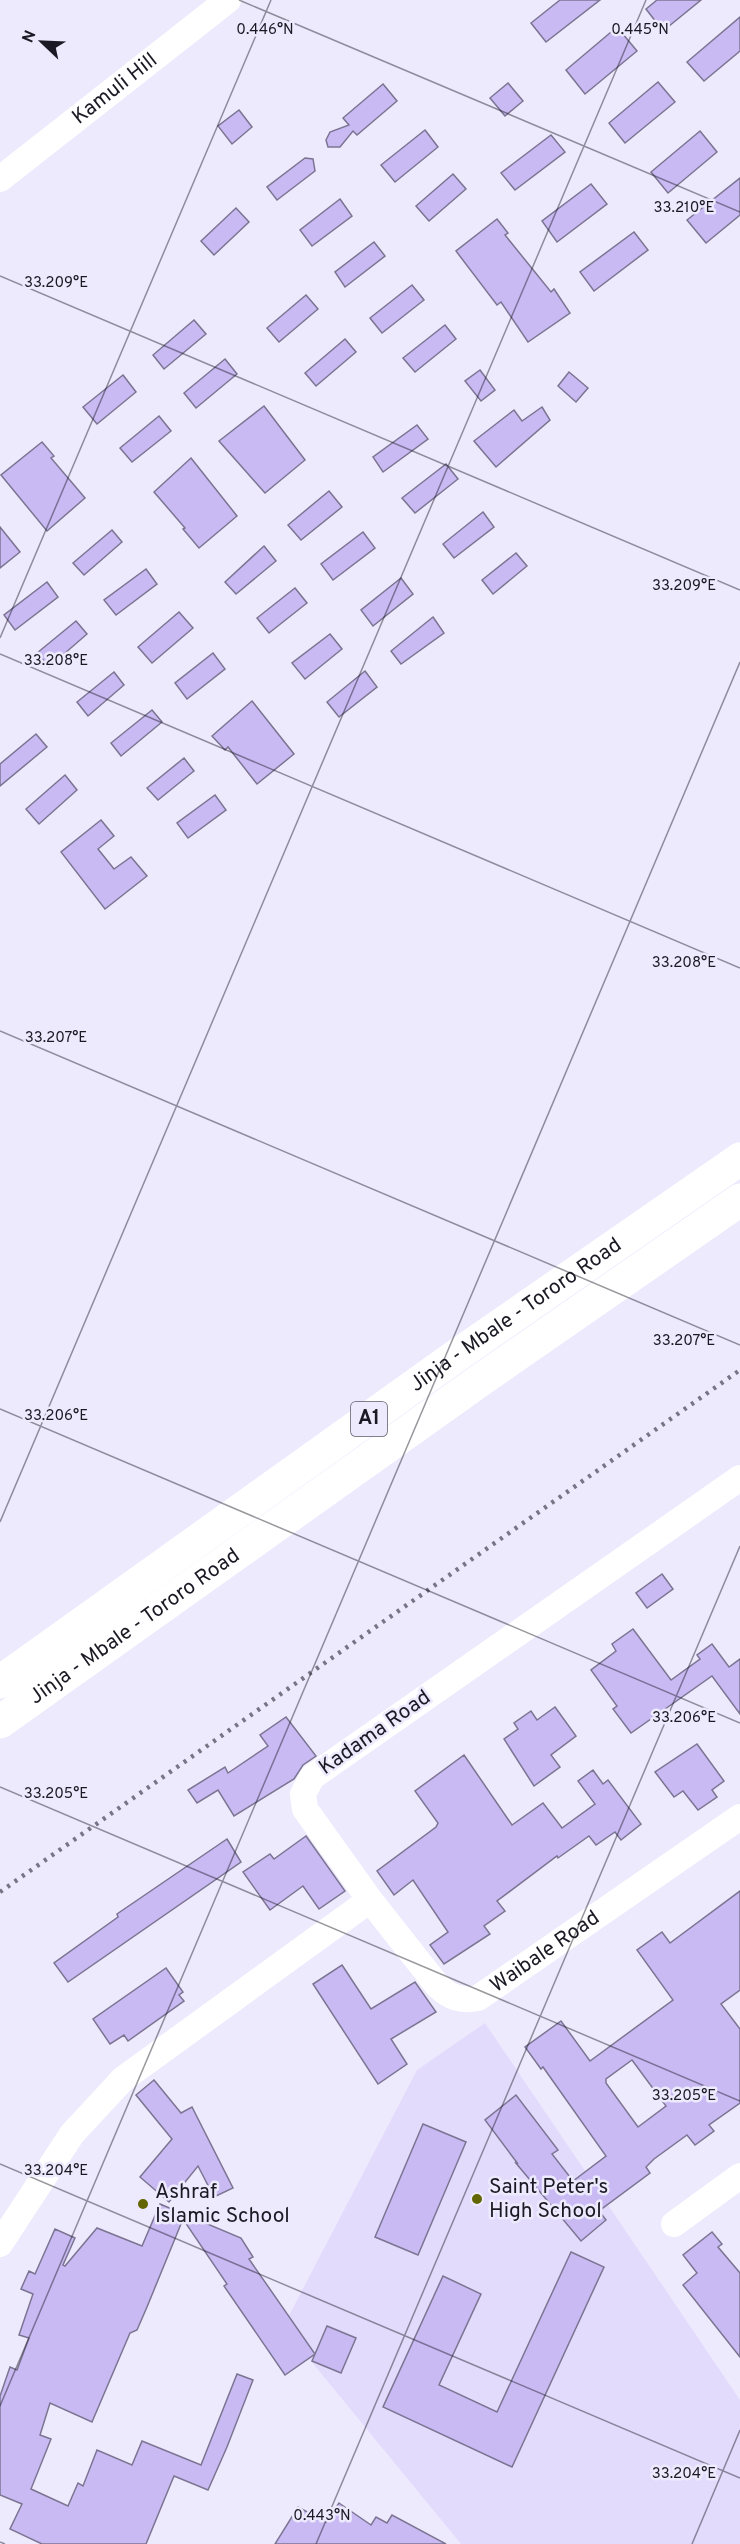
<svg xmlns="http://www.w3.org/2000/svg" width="740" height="2544" viewBox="0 0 740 2544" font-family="Overpass,sans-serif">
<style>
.built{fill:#e3dbfc}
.building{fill:#c9baf4;stroke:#7c7592;stroke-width:1.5;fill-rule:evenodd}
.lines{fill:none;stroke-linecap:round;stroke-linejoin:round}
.minor{stroke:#fff;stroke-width:26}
.highway{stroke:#fff;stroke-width:33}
.rail{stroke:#777584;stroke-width:4.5;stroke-dasharray:3 6;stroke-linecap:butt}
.ticks{fill:none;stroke:#1b1924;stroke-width:1.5;stroke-opacity:0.45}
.poi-dot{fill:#636600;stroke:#eeeafe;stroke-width:2}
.labels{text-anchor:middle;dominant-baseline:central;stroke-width:5;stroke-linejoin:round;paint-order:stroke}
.shield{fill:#eeeafe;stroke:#5a5865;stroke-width:1.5}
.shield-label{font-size:20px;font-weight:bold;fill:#1b1924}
.street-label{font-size:21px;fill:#1b1924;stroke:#eeeafe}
.poi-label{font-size:21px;fill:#1b1924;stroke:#eeeafe;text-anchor:start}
.ticks-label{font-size:15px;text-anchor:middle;fill:#1b1924;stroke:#eeeafe;stroke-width:5;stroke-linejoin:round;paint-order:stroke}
</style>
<rect width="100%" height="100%" fill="#eeeafe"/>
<polygon class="built" points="485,2023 740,2400 740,2544 461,2544 283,2327 417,2070"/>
<g class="building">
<polygon points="560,0 600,0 546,42 531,23"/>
<polygon points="657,0 701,0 663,31 646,9"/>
<polygon points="740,17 740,51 704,81 687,62"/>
<polygon points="617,27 637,51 585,94 566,70"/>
<polygon points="658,82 675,102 625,143 609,123"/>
<polygon points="508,83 523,101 505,116 490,98"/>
<polygon points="383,84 397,101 357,135 353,131 340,147 328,147 326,140 330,132 349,125 343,118"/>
<polygon points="239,110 252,127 232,144 218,126"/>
<polygon points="425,130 438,147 395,182 381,165"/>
<polygon points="700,131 717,152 668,193 651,172"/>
<polygon points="551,135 565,152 515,190 501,173"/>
<polygon points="305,158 313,159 315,171 277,200 267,187"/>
<polygon points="453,174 466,189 429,221 416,206"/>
<polygon points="740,178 740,215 706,243 687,220"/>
<polygon points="591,184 607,204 557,242 542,221"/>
<polygon points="340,199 352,216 312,246 300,230"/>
<polygon points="236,208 249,222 214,255 201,241"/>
<polygon points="497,219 508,233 505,235 551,292 554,289 570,313 528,342 501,302 497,305 456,251"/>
<polygon points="634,232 648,250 594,291 580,272"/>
<polygon points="374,242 385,256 345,287 335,272"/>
<polygon points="412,285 424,300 382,333 370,318"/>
<polygon points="306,295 318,309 279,342 267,328"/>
<polygon points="194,320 206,334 164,369 153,355"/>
<polygon points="445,325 456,339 415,372 403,358"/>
<polygon points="345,339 356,352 316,386 305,373"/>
<polygon points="225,359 237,374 196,408 184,393"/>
<polygon points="480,370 495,390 481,401 465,381"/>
<polygon points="569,372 588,388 576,402 558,386"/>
<polygon points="123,375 136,392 97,424 83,407"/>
<polygon points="264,406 305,460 265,493 219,441"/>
<polygon points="542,407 550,420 496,467 474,441 514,410 522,421"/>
<polygon points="159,416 171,431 132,462 120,448"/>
<polygon points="417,425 428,439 383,472 373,457"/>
<polygon points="42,442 54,456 51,458 85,498 47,531 1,475"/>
<polygon points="191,458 237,516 199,548 183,529 185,528 154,492"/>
<polygon points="446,464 458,479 415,513 402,498"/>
<polygon points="329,491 342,507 301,540 288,525"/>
<polygon points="483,512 494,527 454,558 443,544"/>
<polygon points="0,527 20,552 0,568"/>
<polygon points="112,530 122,542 84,575 73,563"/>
<polygon points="363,532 375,548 333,580 321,564"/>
<polygon points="264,546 276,561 236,594 225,582"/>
<polygon points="516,553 527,566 493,594 482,580"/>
<polygon points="146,569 157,584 116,615 104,600"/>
<polygon points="401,578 413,594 373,626 361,610"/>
<polygon points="47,582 58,597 15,630 4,615"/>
<polygon points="295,588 307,603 269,633 257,618"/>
<polygon points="179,612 193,628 152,663 138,647"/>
<polygon points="433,617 444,633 401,664 391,651"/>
<polygon points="76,621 87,634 49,667 37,653"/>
<polygon points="330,634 342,649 305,679 292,663"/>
<polygon points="213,653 225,669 187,699 175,683"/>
<polygon points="365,671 377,687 339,717 327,702"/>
<polygon points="114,672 124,685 88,716 77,702"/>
<polygon points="252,701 294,754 257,784 228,747 225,750 212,736"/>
<polygon points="152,710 162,722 121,756 111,743"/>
<polygon points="36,734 47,747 0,786 0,764"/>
<polygon points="184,758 194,771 158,800 147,788"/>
<polygon points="65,775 77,790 39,824 26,809"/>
<polygon points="215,795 226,810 188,838 177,823"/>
<polygon points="101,820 114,836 98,849 114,869 131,857 147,876 105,909 61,852"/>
<polygon points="662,1574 673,1589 647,1608 636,1593"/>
<polygon points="633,1629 671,1680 700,1659 697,1655 712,1644 729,1667 740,1659 740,1714 712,1676 631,1733 613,1709 617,1706 591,1670 616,1651 612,1644"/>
<polygon points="555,1707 576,1736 551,1755 560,1767 534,1786 504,1739 518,1729 514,1723 531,1711 537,1720"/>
<polygon points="286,1717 316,1756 303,1765 294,1779 234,1816 218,1790 197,1803 188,1790 225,1767 228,1773 268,1746 260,1735"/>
<polygon points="697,1744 724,1781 712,1790 717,1797 698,1810 683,1791 674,1797 655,1772"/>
<polygon points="464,1755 512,1825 543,1803 562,1828 595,1804 578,1781 593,1770 603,1784 608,1780 641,1824 621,1840 615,1832 596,1845 589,1836 558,1858 557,1856 497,1901 505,1911 484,1926 490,1934 444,1964 430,1945 448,1932 413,1880 394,1895 377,1871 436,1827 438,1823 415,1791"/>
<polygon points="306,1836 345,1891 319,1909 303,1886 270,1910 243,1872 270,1854 274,1859"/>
<polygon points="227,1839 241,1862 68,1982 54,1963 118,1917 117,1914"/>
<path d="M740,1891V1990L721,2004L740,2029V2103L709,2125L714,2131L695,2145L687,2135L654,2159L646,2167L650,2173L599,2211L606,2220L581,2241L515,2162L518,2164L485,2120L516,2095L558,2150L552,2154L573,2181L606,2156L543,2067L541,2069L525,2047L561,2021L590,2061L673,2000L637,1950L662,1932L670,1943ZM632,2060L666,2106L638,2127L606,2083V2079Z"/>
<polygon points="342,1965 371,2009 415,1982 436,2012 391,2039 407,2064 378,2084 313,1984"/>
<polygon points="166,1968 183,1992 179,1995 184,2001 128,2041 124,2035 110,2044 93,2019"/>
<polygon points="154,2080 181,2113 192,2107 233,2188 214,2197 198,2166 169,2202 140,2177 172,2139 136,2095"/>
<polygon points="423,2124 466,2142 418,2255 375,2237"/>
<polygon points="160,2204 241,2238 253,2257 249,2259 315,2354 285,2375 224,2286 227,2284 183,2219 147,2307 137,2330 130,2333 92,2422 50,2403 40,2435 51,2439 31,2489 68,2506 78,2483 83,2486 97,2450 132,2465 142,2441 201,2465 237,2374 253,2380 227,2447 208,2490 174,2476 146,2544 42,2544 10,2529 22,2504 0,2495 0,2396 10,2367 17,2370 29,2338 19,2335 33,2294 21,2289 29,2271 35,2274 55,2229 75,2238 63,2265 65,2266 97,2228 142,2246"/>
<polygon points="712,2232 722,2244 718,2247 740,2273 740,2357 683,2285 697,2273 683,2255"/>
<polygon points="571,2252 604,2267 512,2467 383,2407 443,2276 481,2294 439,2385 497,2412"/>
<polygon points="327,2326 356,2338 341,2373 312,2361"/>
<polygon points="339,2503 371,2525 376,2517 387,2523 392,2515 446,2544 275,2544 298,2507 326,2522"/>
</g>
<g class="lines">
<g class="minor">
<path id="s1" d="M0,179L228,0"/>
<path id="s2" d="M740,1478L312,1777L303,1794L305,1809L370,1900L437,1985C450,1998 461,2001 478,1998L740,1817"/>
<polyline points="674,2224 740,2176"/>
<polyline points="0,2244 72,2134 123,2079 370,1900"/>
</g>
<g class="highway">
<path id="s3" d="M0,1682L453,1358L740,1159"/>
<path id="s4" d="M0,1722L482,1379L740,1200"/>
</g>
<polyline class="rail" points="0,1892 740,1370"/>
</g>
<path class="ticks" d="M239,0L740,212M0,276L740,590M0,638L271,0M0,654L740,968M0,1031L740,1345M0,1409L740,1723M0,1522L646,0M0,1787L740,2101M0,2164L740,2478M0,2406L740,662M0,2542L5,2544M316,2544L740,1546M692,2544L740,2430"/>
<g class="poi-dot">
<circle cx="477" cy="2199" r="6"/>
<circle cx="143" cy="2204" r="6"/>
</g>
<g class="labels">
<rect class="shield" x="351" y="1402" width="36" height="34" rx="4.5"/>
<g class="shield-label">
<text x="369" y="1419">A1</text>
</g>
<g class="street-label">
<text stroke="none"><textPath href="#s1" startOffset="146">Kamuli Hill</textPath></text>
<text stroke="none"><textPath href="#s3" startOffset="633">Jinja - Mbale - Tororo Road</textPath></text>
<text stroke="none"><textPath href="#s4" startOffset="165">Jinja - Mbale - Tororo Road</textPath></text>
<text transform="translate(375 1733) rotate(-35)">Kadama Road</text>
<text stroke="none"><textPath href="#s2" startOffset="903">Waibale Road</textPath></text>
</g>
<g class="poi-label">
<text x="489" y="2187">Saint Peter's<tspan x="489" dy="24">High School</tspan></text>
<text x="155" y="2192">Ashraf<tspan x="155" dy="24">Islamic School</tspan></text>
</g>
</g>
<g class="ticks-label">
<text x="265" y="34">0.446°N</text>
<text x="640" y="34">0.445°N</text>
<text x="684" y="212">33.210°E</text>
<text x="56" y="287">33.209°E</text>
<text x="684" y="590">33.209°E</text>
<text x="56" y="665">33.208°E</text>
<text x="684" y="967">33.208°E</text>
<text x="56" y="1042">33.207°E</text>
<text x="684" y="1345">33.207°E</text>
<text x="56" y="1420">33.206°E</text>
<text x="684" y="1722">33.206°E</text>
<text x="56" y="1798">33.205°E</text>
<text x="684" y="2100">33.205°E</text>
<text x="56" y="2175">33.204°E</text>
<text x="684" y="2478">33.204°E</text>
<text x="322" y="2520">0.443°N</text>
</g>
<g transform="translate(42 42) rotate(293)" stroke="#eeeafe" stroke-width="4.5" paint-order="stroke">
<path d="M0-4.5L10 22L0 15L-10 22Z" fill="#1b1924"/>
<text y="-9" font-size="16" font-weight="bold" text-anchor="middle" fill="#1b1924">N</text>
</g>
</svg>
